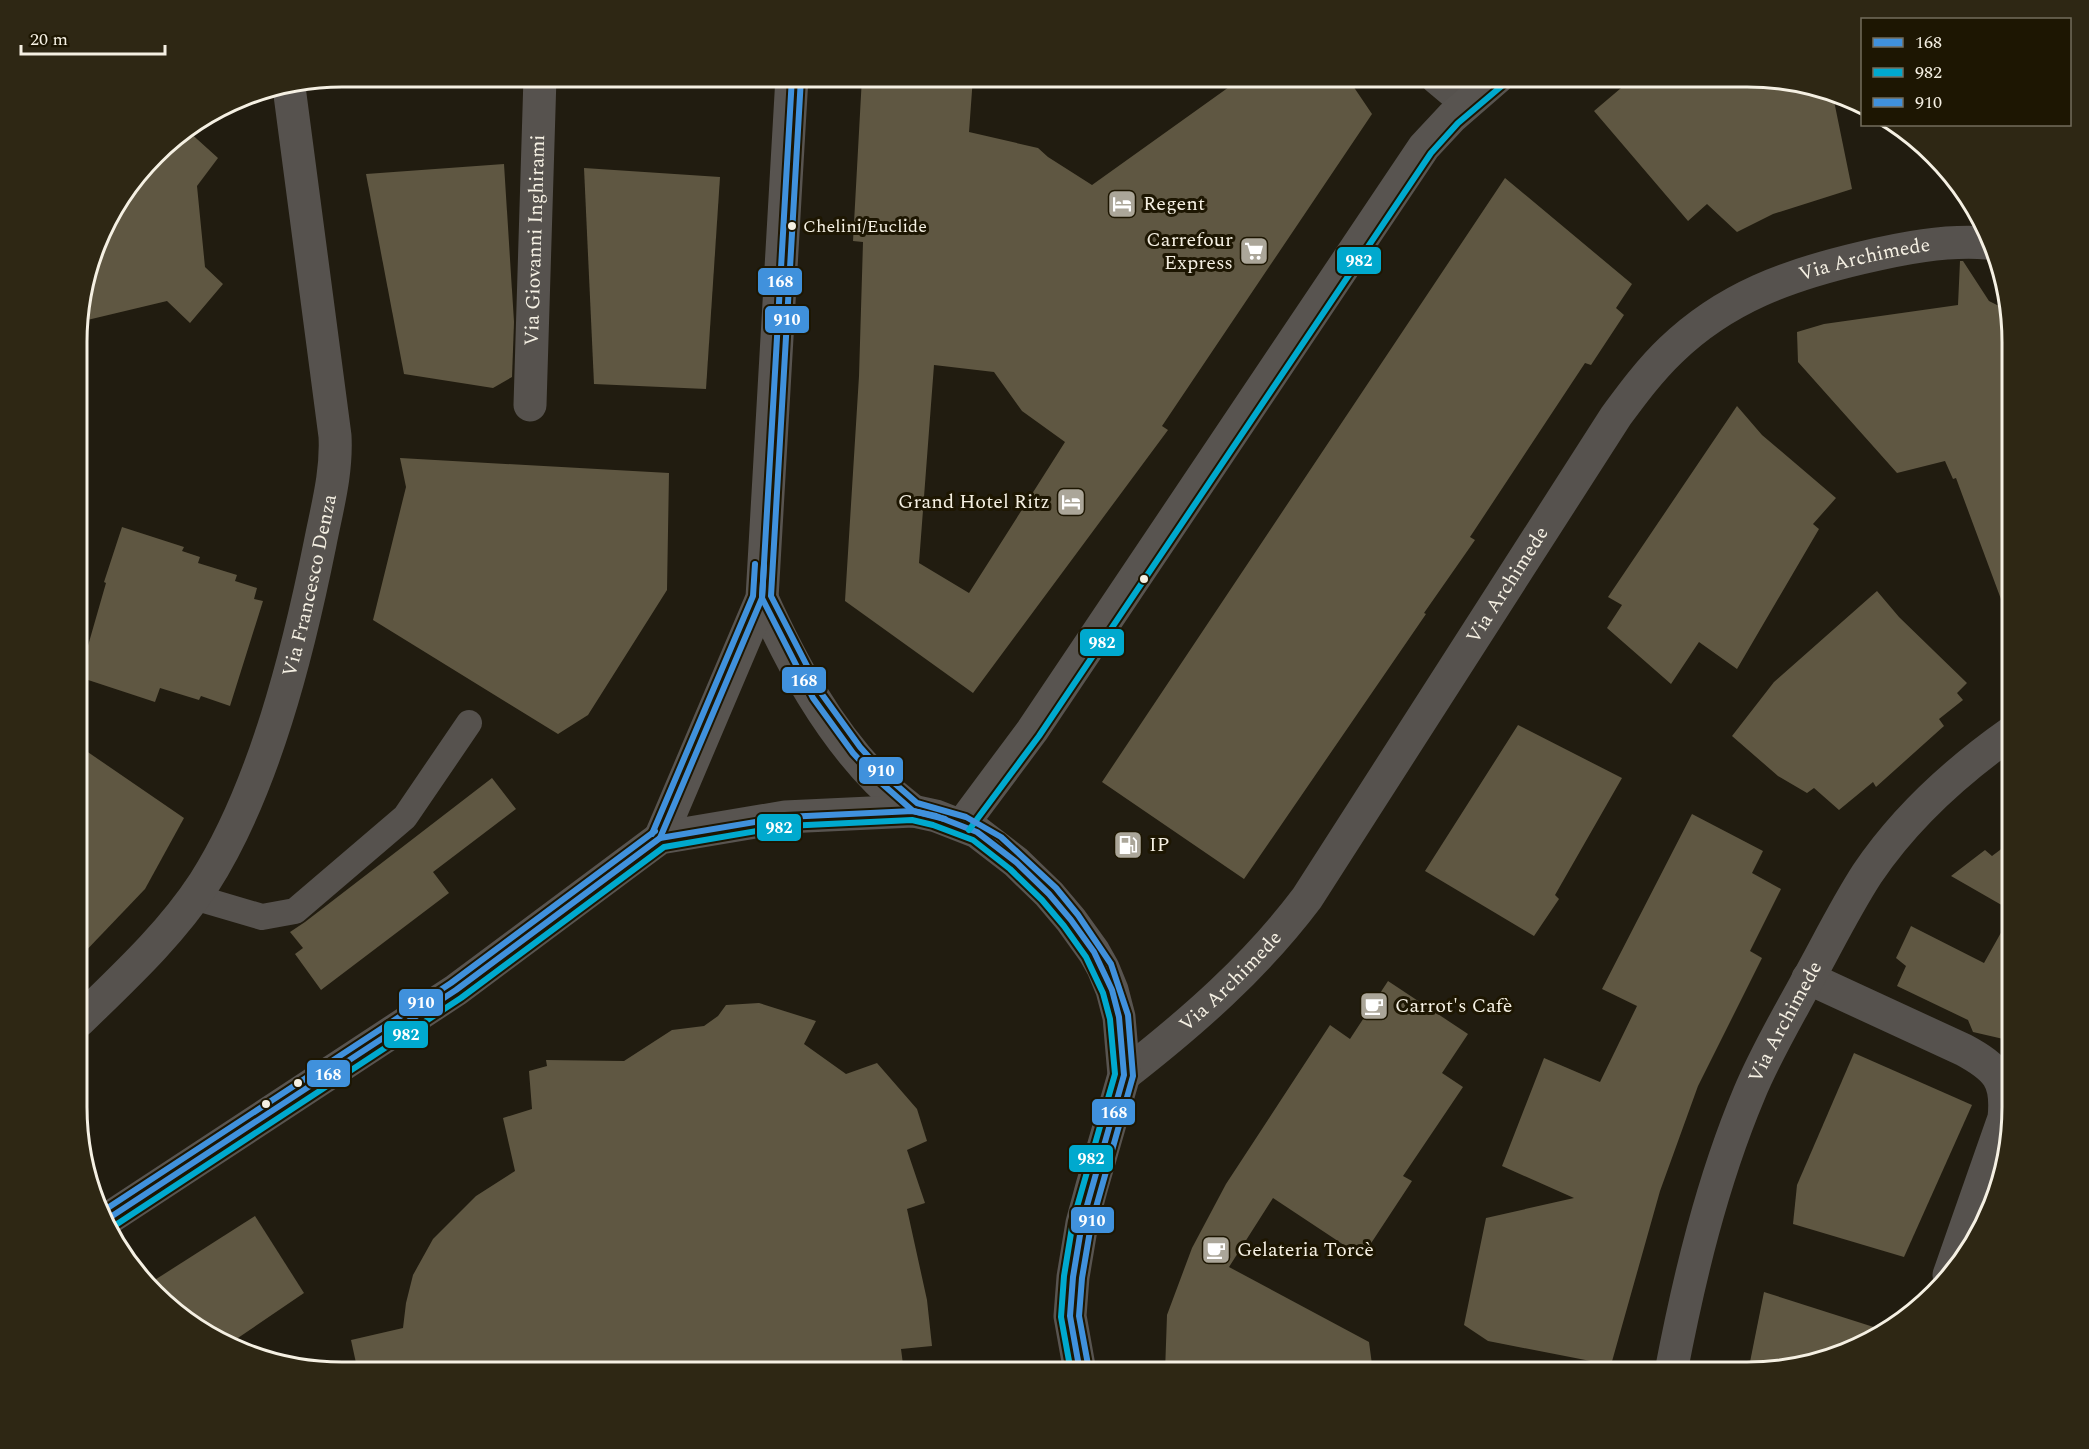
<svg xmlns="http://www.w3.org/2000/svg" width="2089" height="1449" viewBox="0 0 2089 1449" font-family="Spectral,serif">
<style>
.building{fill:#5f5742;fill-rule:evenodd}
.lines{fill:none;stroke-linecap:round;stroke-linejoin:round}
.lane{stroke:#56524e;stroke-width:26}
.street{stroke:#56524e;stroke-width:33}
.secondary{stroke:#585450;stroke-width:33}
.bus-1-casing{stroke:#1d1602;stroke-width:10}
.bus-2-casing{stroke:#1d1602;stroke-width:10}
.bus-3-casing{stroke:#1d1602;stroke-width:10}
.bus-1{stroke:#4091dc;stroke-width:6}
.bus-2{stroke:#00a9ce;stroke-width:6}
.bus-3{stroke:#4091dc;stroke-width:6}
.bus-dot{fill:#f5f0e3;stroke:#1d1602;stroke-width:2}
.labels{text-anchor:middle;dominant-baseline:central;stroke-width:6;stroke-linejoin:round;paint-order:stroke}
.bus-label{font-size:18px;fill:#f5f0e3;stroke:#1d1602;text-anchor:start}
.poi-label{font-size:20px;fill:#f5f0e3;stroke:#1d1602;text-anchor:start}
.street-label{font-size:20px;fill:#f5f0e3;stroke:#1d1602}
.rim{fill:none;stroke:#f5f0e3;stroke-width:3}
.line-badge{stroke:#1d1602;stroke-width:2}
.badge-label{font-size:16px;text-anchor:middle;font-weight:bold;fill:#fff}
</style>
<rect width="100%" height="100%" fill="#211c10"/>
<g class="building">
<path d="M862,77H973L969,132L1038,148L1048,157L1092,185L1243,77H1347L1372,114L1162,426L1168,430L973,693L845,601L859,376L863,242L853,241ZM934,365L994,372L1022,411L1065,442L969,593L919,563Z"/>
<polygon points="1634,77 1764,77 1832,91 1852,189 1773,214 1737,232 1707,204 1688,221 1594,111"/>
<polygon points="187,130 218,158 197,186 205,267 223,284 190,323 167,301 79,322 79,308 104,224 167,143"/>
<polygon points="504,164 514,322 512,377 493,388 404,374 366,174"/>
<polygon points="584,168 720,177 706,389 594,384"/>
<polygon points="1505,178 1632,284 1616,308 1624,315 1591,365 1585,363 1470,537 1475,540 1424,613 1426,614 1244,879 1102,782"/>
<polygon points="1960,261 1963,261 1989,301 2001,307 2012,334 2012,617 2008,618 1956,478 1953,479 1945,461 1897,473 1798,362 1797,332 1824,324 1958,305"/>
<polygon points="1737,406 1762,435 1836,498 1813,524 1819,529 1737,669 1699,642 1671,684 1607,628 1622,605 1608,597"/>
<polygon points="400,458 669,473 667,590 588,715 558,734 373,620 406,487"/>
<polygon points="122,527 184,547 182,551 200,557 198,563 237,575 235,581 257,588 254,599 263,601 230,706 201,696 199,700 160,688 155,702 79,677 106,583 104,582"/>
<polygon points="1877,591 1899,617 1967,683 1957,693 1963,700 1939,719 1944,726 1876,787 1873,782 1839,810 1814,788 1807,793 1778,776 1732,736 1774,682"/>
<polygon points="1518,725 1622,778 1555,895 1559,899 1534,936 1425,871"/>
<polygon points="79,746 184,818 145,889 79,958"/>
<polygon points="492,778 516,809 433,872 449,893 321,990 295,954 303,948 290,932 305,922"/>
<polygon points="1692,814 1763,851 1752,873 1781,889 1750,951 1762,958 1698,1086 1660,1191 1611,1365 1488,1341 1464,1325 1486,1218 1574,1198 1502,1166 1544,1058 1600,1082 1637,1006 1602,989"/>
<polygon points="2012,841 2012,911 1951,876 1985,850 1992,856"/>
<polygon points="2012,913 2012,1041 1973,1032 1968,1020 1897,986 1906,966 1896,958 1911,926 1984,963"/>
<polygon points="1388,981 1468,1034 1442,1073 1463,1087 1403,1176 1412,1181 1362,1257 1273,1198 1229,1267 1369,1342 1373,1372 1165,1372 1167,1315 1192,1248 1226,1184 1330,1025 1350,1039"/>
<polygon points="759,1003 816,1021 804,1044 846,1074 877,1063 917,1109 927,1141 907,1150 925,1203 907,1209 927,1300 932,1346 901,1349 904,1372 358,1372 351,1340 403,1328 406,1303 413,1275 433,1239 476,1196 515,1171 503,1118 532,1109 529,1071 547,1066 546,1060 624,1061 672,1030 704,1026 718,1016 726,1005"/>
<polygon points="1854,1053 1972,1105 1904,1257 1793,1224 1797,1185"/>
<polygon points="255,1216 304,1293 229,1344 181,1318 150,1283"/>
<polygon points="1764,1292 1883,1330 1865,1345 1748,1372"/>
</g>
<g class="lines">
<polyline class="lane" points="194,897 262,917 295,911 405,817 469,723"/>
<g class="street">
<polyline points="1436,77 1467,103"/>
<path id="s1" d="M530,405L540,77"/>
<path d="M1808,978L1964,1050C1997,1068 2008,1080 2004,1118L1949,1275"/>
<path id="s2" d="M79,1021C123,978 170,935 204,883C264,789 298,653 320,544C327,508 337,473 335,436L289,87"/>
<path id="s3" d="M1124,1075C1192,1022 1255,967 1307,898L1616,416C1633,393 1650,370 1671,350C1726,297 1789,275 1861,258C1903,248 1944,240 1987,243"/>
<path id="s4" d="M1671,1372C1689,1278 1712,1182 1749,1094C1765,1055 1787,1018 1807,981C1827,945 1845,908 1867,874C1904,819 1958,770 2012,732"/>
</g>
<g class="secondary">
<path d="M762,598C792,664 827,729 878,781C889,792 901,801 913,811"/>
<polyline points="962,825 1032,731 1424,147 1452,117 1498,77"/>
<polyline points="660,838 762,598 792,77"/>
<polyline points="106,1220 456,990 660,838 785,817 913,811 936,816 977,832 1016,862 1049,894 1071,920 1094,952 1103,968 1112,990 1119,1017 1124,1075 1092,1186 1082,1223 1073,1277 1070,1316 1080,1372"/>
</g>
<g class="bus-1-casing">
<g id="bus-1">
<polyline points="792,77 762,598 813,698 853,753 879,781 913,811 945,819"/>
<polyline points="660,838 762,598 764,565"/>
<polyline points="106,1220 456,990 660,838 785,817 913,811 936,816 977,832 1016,862 1049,894 1071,920 1094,952 1112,990 1119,1017 1124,1075 1082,1223 1073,1277 1070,1316 1080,1372"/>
</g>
</g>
<g class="bus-2-casing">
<g id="bus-2">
<polyline points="969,830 1039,736 1431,153 1458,123 1504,84"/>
<polyline points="111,1228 461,998 664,847 786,826 912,820 933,825 973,840 1010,869 1042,900 1064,926 1086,957 1103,993 1110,1019 1115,1074 1073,1221 1064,1276 1061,1317 1071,1372"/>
</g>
</g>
<g class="bus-3-casing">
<g id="bus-3">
<polyline points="801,78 771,596 821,693 860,747 885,775 917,803 966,817 1001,837 1056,888 1078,915 1111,964 1128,1015 1133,1076 1091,1225 1082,1278 1079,1316 1089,1370"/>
<polyline points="652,834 753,596 755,564"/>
<polyline points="103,1211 451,983 655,831"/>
</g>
</g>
<use href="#bus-1" class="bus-1"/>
<use href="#bus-2" class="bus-2"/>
<use href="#bus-3" class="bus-3"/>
</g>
<defs>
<g id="hotel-square" transform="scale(1.5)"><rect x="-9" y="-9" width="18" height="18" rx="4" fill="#aba699" stroke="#1d1602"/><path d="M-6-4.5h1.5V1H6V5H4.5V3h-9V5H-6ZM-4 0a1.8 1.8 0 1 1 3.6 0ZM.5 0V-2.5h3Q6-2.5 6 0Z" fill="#fff"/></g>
<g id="supermarket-square" transform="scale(1.5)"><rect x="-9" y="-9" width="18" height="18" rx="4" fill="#aba699" stroke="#1d1602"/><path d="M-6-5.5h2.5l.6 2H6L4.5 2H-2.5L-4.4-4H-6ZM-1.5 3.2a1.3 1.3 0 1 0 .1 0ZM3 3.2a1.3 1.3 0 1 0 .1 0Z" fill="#fff"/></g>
<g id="fuel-square" transform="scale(1.5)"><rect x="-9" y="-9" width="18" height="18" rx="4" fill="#aba699" stroke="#1d1602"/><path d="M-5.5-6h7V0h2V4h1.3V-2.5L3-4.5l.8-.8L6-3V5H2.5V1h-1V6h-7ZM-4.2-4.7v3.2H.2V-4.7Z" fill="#fff"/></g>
<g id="cafe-square" transform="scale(1.5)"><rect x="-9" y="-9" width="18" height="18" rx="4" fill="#aba699" stroke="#1d1602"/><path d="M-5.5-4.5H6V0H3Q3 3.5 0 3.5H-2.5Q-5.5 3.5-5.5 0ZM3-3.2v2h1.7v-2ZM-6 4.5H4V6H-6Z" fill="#fff"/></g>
</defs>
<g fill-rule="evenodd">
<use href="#hotel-square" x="1122" y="204"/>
<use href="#supermarket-square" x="1254" y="251"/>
<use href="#hotel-square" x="1071" y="502"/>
<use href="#fuel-square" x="1128" y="845"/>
<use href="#cafe-square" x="1374" y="1006"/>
<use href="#cafe-square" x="1216" y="1250"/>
</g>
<g class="bus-dot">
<circle cx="792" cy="226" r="5"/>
<circle cx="1144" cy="579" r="5"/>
<circle cx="298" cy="1083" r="5"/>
<circle cx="266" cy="1104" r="5"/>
</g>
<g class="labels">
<g class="bus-label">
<text x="803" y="226">Chelini/Euclide</text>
</g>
<g class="poi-label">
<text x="1143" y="204">Regent</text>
<text x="1233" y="240" text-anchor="end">Carrefour<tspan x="1233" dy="23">Express</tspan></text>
<text x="1050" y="502" text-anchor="end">Grand Hotel Ritz</text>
<text x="1149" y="845">IP</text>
<text x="1395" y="1006">Carrot's Cafè</text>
<text x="1237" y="1250">Gelateria Torcè</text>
</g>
<g class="street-label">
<text stroke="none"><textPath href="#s1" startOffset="165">Via Giovanni Inghirami</textPath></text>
<text stroke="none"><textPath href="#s3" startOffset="1131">Via Archimede</textPath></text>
<text stroke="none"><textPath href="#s3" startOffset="627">Via Archimede</textPath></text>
<text stroke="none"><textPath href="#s2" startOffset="504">Via Francesco Denza</textPath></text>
<text stroke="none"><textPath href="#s3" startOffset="142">Via Archimede</textPath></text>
<text stroke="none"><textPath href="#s4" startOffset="370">Via Archimede</textPath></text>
</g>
</g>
<path d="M0 0H2089V1449H0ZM342 87H1747A255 255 0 0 1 2002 342V1107A255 255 0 0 1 1747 1362H342A255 255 0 0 1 87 1107V342A255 255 0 0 1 342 87Z" fill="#2e2714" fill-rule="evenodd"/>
<path class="rim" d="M342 87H1747A255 255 0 0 1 2002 342V1107A255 255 0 0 1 1747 1362H342A255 255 0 0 1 87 1107V342A255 255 0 0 1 342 87Z"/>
<g class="line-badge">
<rect x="1336" y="246" width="46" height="29" rx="6" fill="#00a9ce"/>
<rect x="757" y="267" width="46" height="29" rx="6" fill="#4091dc"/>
<rect x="764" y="305" width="46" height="29" rx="6" fill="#4091dc"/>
<rect x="1079" y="628" width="46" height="29" rx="6" fill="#00a9ce"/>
<rect x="781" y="666" width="46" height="28" rx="6" fill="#4091dc"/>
<rect x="858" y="756" width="46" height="29" rx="6" fill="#4091dc"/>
<rect x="756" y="813" width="46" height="29" rx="6" fill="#00a9ce"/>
<rect x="398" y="988" width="46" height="29" rx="6" fill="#4091dc"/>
<rect x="383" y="1020" width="46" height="29" rx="6" fill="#00a9ce"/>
<rect x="306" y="1059" width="45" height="29" rx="6" fill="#4091dc"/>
<rect x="1091" y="1098" width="45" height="28" rx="6" fill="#4091dc"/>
<rect x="1068" y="1144" width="46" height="29" rx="6" fill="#00a9ce"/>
<rect x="1070" y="1206" width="45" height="28" rx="6" fill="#4091dc"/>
</g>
<g class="badge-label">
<text x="1359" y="266">982</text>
<text x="780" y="287">168</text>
<text x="787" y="325">910</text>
<text x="1102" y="648">982</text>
<text x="804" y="686">168</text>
<text x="881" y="776">910</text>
<text x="779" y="833">982</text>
<text x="421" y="1008">910</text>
<text x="406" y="1040">982</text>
<text x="328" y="1080">168</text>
<text x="1114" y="1118">168</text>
<text x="1091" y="1164">982</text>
<text x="1092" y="1226">910</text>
</g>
<rect x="1861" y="18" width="210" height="108" fill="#1d1602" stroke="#736d5c" stroke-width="1.5"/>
<rect x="1873" y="38" width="30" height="9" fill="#4091dc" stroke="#736d5c" stroke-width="1.5"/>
<text x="1915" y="48" font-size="18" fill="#f5f0e3">168</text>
<rect x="1873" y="68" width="30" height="9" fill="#00a9ce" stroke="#736d5c" stroke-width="1.5"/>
<text x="1915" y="78" font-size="18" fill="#f5f0e3">982</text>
<rect x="1873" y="98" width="30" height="9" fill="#4091dc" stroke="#736d5c" stroke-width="1.5"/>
<text x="1915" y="108" font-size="18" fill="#f5f0e3">910</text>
<path d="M21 45v9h144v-9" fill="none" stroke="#f5f0e3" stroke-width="3"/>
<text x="30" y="45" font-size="18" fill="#f5f0e3" stroke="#1d1602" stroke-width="4.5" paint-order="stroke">20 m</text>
</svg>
